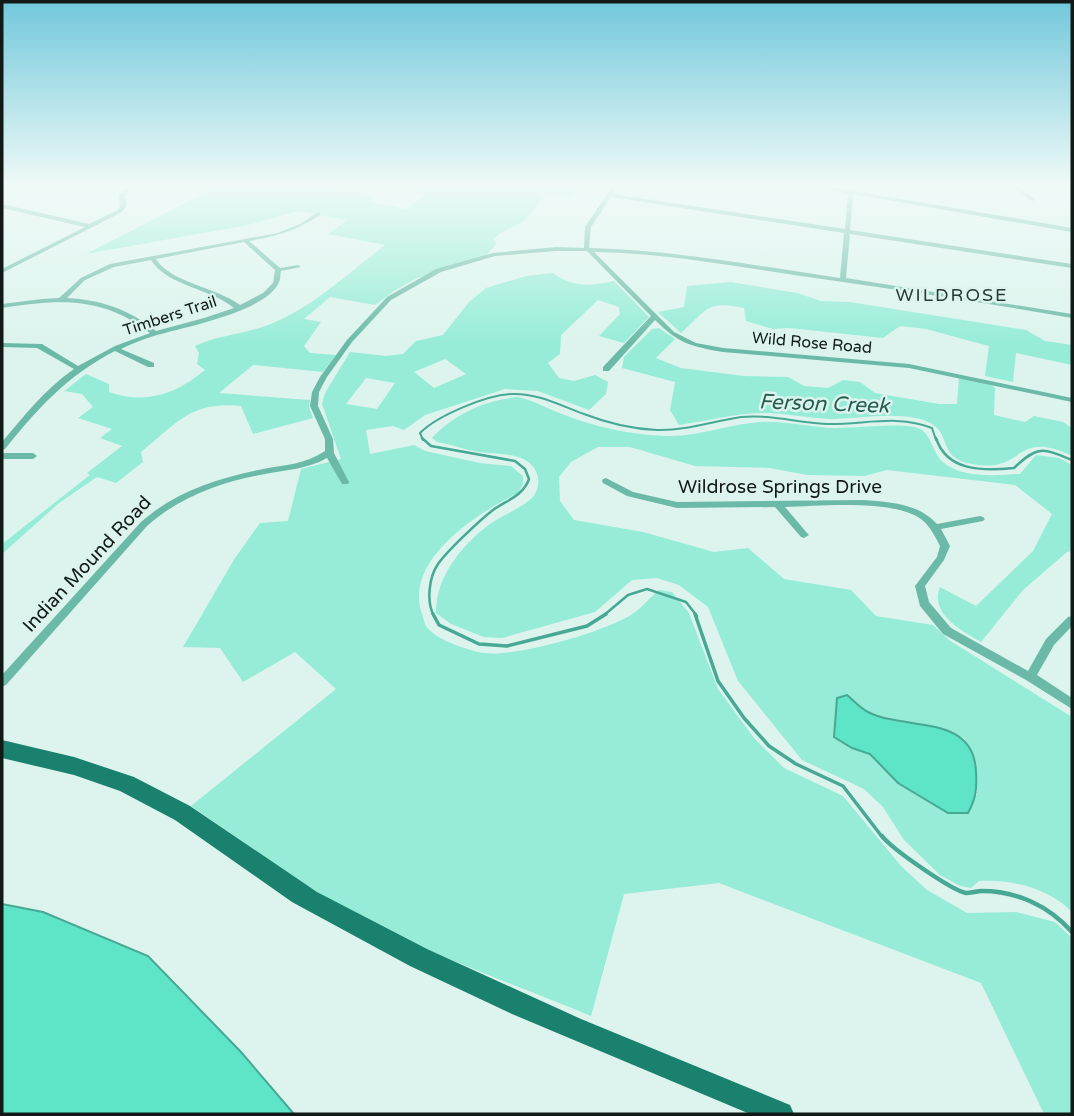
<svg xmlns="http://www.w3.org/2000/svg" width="1074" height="1116" viewBox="0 0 1074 1116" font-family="'Varela Round',sans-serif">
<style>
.green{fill:#96ecd7;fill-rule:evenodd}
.water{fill:#5ee5c8;stroke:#47a893;stroke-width:2}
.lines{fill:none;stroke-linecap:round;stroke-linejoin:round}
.stream-far3{stroke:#47a893;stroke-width:2}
.stream-far2{stroke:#47a893;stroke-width:2.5}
.stream-far1{stroke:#47a893;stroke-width:3.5}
.stream{stroke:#47a893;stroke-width:4.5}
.street{fill:#6bbaa7;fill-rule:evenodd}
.primary{fill:#19816e;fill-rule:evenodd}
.labels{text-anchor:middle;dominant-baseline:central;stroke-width:5;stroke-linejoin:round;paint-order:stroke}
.far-street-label{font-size:16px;fill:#111a17;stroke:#dcf4ed}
.far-neighbourhood-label{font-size:18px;letter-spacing:2px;fill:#263934;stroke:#dcf4ed}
.street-label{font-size:19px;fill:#111a17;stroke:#dcf4ed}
.water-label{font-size:21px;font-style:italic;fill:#255c50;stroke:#dcf4ed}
</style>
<rect width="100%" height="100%" fill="#dcf4ed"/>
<g class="green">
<path d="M216,187H334L375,195L368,202L407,209L425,195L411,192L417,187H579L570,197L547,194C537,202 534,213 524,221C513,228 501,230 493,240L497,243L486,256L417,278L394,291L375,305L330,297L304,319L321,322L304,346L310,353L336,355L323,372L253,365L219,393L310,400L309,407L313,418L253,434L241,406C191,401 177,423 141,452L143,462L116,483L97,477L59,503L2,554V544L90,475L87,473L122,446L100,438L112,429L78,418L93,407L82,394L64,391L86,374L109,384V392C146,405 176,394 205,370L197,364L199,353L195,346C217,336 241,334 263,327C309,311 347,274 385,245L328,234L347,220L298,211L248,225L86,254Z"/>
<path d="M553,273C573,288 591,286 614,281L649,317L624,343L599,336L620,314L619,307L598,300L561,335L560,354L548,363L559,378L574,381L595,375L608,382L606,394L589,410L538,391L505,389L425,415L404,430L393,426L366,430L370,454L414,445L425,451L480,463L511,466L523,476V484L518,493C478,513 406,558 421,611C423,615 424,623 426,626C436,640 463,648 478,652C510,660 603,632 631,615C641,609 649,598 659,590L672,592L689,613L718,689L754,738L784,768L843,796L901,866L927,890L967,913L1016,912L1055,922L1072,938V1114H1044L981,983L719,883L624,894L591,1016C511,983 427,954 351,912C296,881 244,842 191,806L336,689L295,652L243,682L220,648L183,647L235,558L260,523L288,521L301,469L341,459L322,404L325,393L350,352L386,356L403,354L416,341L443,335L469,302L486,288L526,276ZM445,359L466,374L434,388L414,372ZM366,378L395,383L377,409L346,404Z"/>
<path d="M731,282L797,293L821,301L850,302L1026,330L1045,341L1072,345V365L1016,353L1013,382L985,376L989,346L926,329L900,326L883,338L789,328L773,329L746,321L744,308C706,300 707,310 681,333L658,312L684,307L687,286Z"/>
<path d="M659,328L675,339L656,358L681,368L744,376L788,377L804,386L828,388L843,380L860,382L875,393L939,404H957L959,377L989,383L995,388L994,415L1025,422L1034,416L1063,422L1072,428V456C1016,429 1024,471 978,465C930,459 959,430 920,419C892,412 862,418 834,419C811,419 787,413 764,413C736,413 707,421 679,425L670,410L675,382L622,368L624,357L652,329Z"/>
<path d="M518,397C535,401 546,408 562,414C594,427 636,436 671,436C701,436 730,424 760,422C783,421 806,426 829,428C857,429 887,423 914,427C932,430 931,452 943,462C961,479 998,475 1020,474L1036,455L1059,458L1072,465V551L1067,552L1023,590L981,642C962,631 929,614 940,587L976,606L1033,551L1052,514L1015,485L887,470L864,476L807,475L769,468L695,466L630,447H598L571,462L559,477L560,501L574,520L643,532L714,552L748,548L784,579L851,590L876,616L933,625L949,640L1072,717V912C1049,888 1011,879 979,881L971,888L960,886L940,875L904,840L883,807L864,789L802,760L738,681L708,607L679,585L657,578L632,580L595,612L502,638L484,637L451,624L436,613C436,576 461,546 490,524C503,515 520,509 532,498C537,493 539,485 538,478C533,451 500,455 479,452C465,450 451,444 437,442L432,438C454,414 486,400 518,397ZM847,695L868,712L964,738L976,762L977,795L898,783L870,754L852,748Z"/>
</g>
<g class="water">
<path d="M847,695C853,700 860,708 868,712C905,731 974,713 976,772C977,789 976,798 968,813H948L898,783L870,754L852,748L834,737L837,698Z"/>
<polygon points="2,904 43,912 148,956 241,1052 294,1114 2,1114"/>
</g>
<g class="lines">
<path class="stream-far3" d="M423,440L420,433C438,415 487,395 512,394C538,393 561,406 584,414C607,423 632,429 657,430C686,431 713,421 741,417C770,414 798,423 826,424C863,425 897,414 932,428L936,440"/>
<g class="stream-far2">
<path d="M422,438L431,446L515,461L525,469L529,479C523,496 507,500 493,510C480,520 447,551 438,564C429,577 426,602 434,616"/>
<path d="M936,438C947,472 984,471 1014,468C1038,445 1043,448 1072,460"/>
<polyline points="603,616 628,595 647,589 686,602 697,616"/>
</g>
<g class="stream-far1">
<polyline points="433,614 439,625 479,644 507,646 587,626 606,614"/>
<polyline points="695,614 718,681 744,718 769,746 796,764 843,786 883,838"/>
</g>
<path class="stream" d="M882,836C892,849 951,890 966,893C971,893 977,891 982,891C1017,891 1049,906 1072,932"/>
<g class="street">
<polygon points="129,187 135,187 125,196 126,206 122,212 2,273 2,269 85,227 2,208 2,204 89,224 118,210 120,206 119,195"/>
<path d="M612,187H617L613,194L845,229L848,194L817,187H831L1072,228V232L853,194L850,230L1072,264V268L850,234L846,278L1072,314V318C980,302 887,288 794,275C728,265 661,253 594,252L674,332L696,343L723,348L909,364L1072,398V402L909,368L723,352C690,346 679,344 655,320L609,371H603V367L651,316L587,251H556L495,256L441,272L391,300L352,342L327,377L319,392L318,406L333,439L334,453L349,482L348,484H342L327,458C308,469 286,470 265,474C221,482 181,496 147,526L6,685L2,687V675L141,522C176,491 218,478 263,469C285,465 306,464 325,451V439L310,406L312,392L320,377L347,340L387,297L436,269L493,253L556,247L584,248L585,227ZM611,197L844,233L840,278C757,266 674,250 590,248L589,247L591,227Z"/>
<polygon points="1014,187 1020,187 1036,200 1031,201"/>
<path d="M318,212L320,213V215C296,231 277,236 249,241L280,268L298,265L301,267L281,271C280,275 281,279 279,282C268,311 185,327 157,335C144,339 133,343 121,349L154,363V367H148L115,351C68,375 38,408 5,449L2,450V442C24,416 45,389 74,369L37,348L2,347V343L42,344L78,366L115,346L150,333C103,296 58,299 2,308V304L42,299L59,298L81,278L110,264L278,233L300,224ZM244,242L275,270L273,283L263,293L240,305C216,287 171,283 156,259ZM151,260C167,286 210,288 234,308L204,318L156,331C128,309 102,300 67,298L85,280L114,267Z"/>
<polygon points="2,453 33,453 37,456 33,459 2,459"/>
<path d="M606,478L633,492L677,502L863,500C889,502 918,503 937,524L980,516L983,517L985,519L983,521L941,529L950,546L944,560L925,586L929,602L951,628L1028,671L1046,639L1068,617L1072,616V626L1054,645L1037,675L1072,698V709L1026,680L943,634L920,606L915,586L937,557L940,546C935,536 930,526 921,519C893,499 820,506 785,507L807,533L809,535L804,538L801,537L775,507L677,508L627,496L603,483L602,481L603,479Z"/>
</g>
<polygon class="primary" points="2,740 74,757 134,777 190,806 317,892 427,949 581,1019 790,1105 794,1114 750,1114 512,1014 410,966 292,902 175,820 120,791 74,775 2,758"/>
</g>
<linearGradient id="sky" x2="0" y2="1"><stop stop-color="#71c8db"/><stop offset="0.54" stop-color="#effaf7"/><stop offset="1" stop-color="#effaf7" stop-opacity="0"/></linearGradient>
<rect width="1074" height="344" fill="url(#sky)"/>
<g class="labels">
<g class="far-street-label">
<text transform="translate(170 316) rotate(-18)">Timbers Trail</text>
<text transform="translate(812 343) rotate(5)">Wild Rose Road</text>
</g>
<g class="far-neighbourhood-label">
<text x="952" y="295">WILDROSE</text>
</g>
<g class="street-label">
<text x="780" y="487">Wildrose Springs Drive</text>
<text transform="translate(87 564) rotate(-47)">Indian Mound Road</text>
</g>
<g class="water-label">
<text transform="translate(824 404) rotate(2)">Ferson Creek</text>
</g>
</g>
<rect width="1074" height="1116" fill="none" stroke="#111a17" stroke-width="7"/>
</svg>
